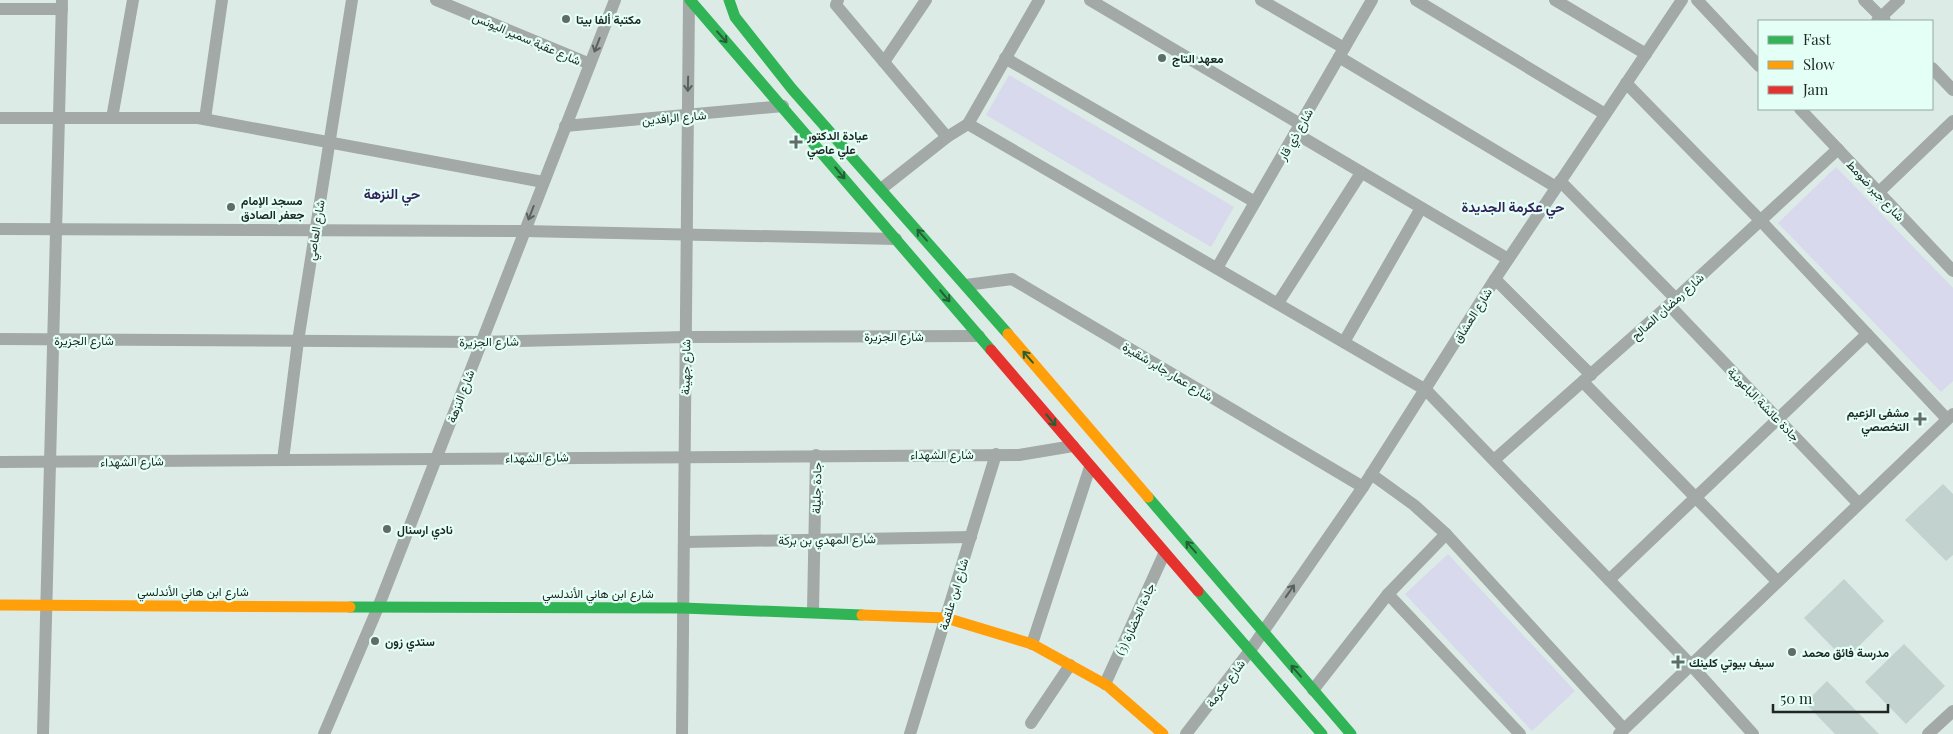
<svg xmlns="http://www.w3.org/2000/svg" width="1953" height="734" viewBox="0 0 1953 734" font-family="'Playfair Display',Vazirmatn,serif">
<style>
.green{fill:#d8d9ec}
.building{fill:#c2d2ce}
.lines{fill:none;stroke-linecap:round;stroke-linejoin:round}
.street{stroke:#a2a9a6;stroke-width:12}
.fast{stroke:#30b455;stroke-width:11}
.slow{stroke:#ff9f0a;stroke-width:11}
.jam{stroke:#e5322d;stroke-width:11}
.oneway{stroke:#255f38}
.oneway2{stroke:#59625e}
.poi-dot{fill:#606c68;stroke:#e4fff6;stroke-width:2}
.labels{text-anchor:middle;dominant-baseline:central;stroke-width:4.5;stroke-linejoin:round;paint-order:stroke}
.poi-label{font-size:12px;font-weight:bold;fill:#1d2724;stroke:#e4fff6;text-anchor:start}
.street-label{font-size:12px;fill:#1d2724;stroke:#e4fff6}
.neighbourhood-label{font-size:14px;font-weight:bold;fill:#321f59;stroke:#e4fff6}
</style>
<rect width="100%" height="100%" fill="#ddebe7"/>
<g class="green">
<polygon points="1009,75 1234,207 1211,247 986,115"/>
<polygon points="1836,167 1953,288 1953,381 1941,392 1778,223"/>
<polygon points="1448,554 1575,691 1532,731 1405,594"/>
</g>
<g class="building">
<polygon points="1943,484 1953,494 1953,555 1946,561 1905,520"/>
<polygon points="1844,579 1884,621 1845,660 1804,618"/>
<polygon points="1904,644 1945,686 1906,724 1865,682"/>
<polygon points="1827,681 1879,734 1835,734 1805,703"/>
</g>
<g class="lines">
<g class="street">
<polyline points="436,0 590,64"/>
<polyline points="838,0 836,5 947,137"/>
<polyline points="1090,0 1300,124"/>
<polyline points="1261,0 1344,48"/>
<polyline points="1416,0 1605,114"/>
<polyline points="1555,0 1646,54"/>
<polyline points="1697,0 1759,66"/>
<polyline points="1864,0 1885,21"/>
<polyline points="0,9 62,9"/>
<polyline points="1877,21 1899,0"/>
<polyline points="1339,57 1556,187"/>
<polyline points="1005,58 1255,202"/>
<polyline points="884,62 926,0"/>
<polyline points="1932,68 1953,90"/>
<polyline points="1626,83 1761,221 1947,419"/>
<polyline points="1800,109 1953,271"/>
<polyline points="0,118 198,118 543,182"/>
<polyline points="112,118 133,0"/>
<polyline points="205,119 222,0"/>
<polyline points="968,124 1039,0"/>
<polyline points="565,126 783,106"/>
<polyline points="1295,133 1508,259"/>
<polyline points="1560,181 1676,299"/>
<polyline points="881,189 947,137 968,124 1426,390 1690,664 1753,734"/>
<polyline points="1879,192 1953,121"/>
<polyline points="0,229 524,231 896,239"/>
<polyline points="1217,268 1372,0"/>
<polyline points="1495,279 1591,375"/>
<polyline points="966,285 1012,279 1363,487"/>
<polyline points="1278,303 1361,173"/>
<polyline points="1669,305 1858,503"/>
<polyline points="0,339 481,342 686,337 979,336"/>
<polyline points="1344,342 1421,208"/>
<polyline points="1583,382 1777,581"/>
<polyline points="283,460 298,341 352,0"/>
<polyline points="1494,460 1669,305 1838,149"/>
<polyline points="0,462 1019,455 1073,446"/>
<polyline points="1371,474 1414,505 1446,534 1624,729"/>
<polyline points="684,542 971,537"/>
<polyline points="1609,580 1867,334"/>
<polyline points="1388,594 1520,734"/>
<polyline points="813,611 816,455"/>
<polyline points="1032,644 1090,467"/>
<polyline points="1105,684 1164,554"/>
<polyline points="1313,690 1388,594 1446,534"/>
<polyline points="1031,723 1070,665"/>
<polyline points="43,734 62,0"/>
<polyline points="324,734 379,605 615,0"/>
<polyline points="682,734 689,0"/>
<polyline points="910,734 996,454"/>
<polyline points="1186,734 1249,652 1363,487 1495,279 1682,0"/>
<polyline points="1619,734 1953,414"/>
<polyline points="1928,734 1953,711"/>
</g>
<g class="fast">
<polyline points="690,0 991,350"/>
<polyline points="729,0 735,17 792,89 1008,334"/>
<polyline points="1148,497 1351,734"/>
<polyline points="1198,591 1322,734"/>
<polyline points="350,607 683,608 862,615"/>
</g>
<g class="slow">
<polyline points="1008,334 1148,497"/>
<polyline points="0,605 350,607"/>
<polyline points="862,615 946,618 1032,644 1108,686 1163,734"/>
</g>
<polyline class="jam" points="991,350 1198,591"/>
</g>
<defs><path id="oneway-shaft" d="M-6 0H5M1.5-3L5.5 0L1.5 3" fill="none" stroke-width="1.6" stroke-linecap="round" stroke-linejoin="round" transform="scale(1.25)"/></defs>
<g class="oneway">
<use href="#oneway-shaft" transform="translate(722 37) rotate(49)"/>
<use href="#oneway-shaft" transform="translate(840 173) rotate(50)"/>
<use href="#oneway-shaft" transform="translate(922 235) rotate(-131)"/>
<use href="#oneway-shaft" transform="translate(945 296) rotate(50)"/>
<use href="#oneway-shaft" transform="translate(1028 357) rotate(-131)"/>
<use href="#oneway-shaft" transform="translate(1051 420) rotate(50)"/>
<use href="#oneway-shaft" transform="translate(1191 547) rotate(-131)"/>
<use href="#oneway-shaft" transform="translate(1296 671) rotate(-131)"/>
</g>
<g class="oneway2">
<use href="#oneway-shaft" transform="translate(597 45) rotate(111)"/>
<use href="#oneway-shaft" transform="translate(688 84) rotate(91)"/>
<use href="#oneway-shaft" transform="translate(531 213) rotate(111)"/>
<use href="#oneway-shaft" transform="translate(1290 591) rotate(-55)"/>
</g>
<g class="poi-dot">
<circle cx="566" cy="19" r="5"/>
<circle cx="1162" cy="58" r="5"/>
<path d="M793.5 134.5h5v5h5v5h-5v5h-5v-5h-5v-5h5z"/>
<circle cx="231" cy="207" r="5"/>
<path d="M1917.5 411.5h5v5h5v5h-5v5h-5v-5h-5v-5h5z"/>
<circle cx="387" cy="529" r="5"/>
<circle cx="375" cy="641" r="5"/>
<circle cx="1792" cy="652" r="5"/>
<path d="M1675.5 654.5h5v5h5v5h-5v5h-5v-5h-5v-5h5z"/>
</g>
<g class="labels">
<g class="poi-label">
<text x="576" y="19">مكتبة ألفا بيتا</text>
<text x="1172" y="58">معهد التاج</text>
<text x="807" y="135">عيادة الدكتور<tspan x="807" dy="14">علي عاصي</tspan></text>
<text x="241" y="200">مسجد الإمام<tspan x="241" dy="14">جعفر الصادق</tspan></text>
<text x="1909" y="412" text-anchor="end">مشفى الزعيم<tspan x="1909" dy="14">التخصصي</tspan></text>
<text x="397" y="529">نادي ارسنال</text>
<text x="385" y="641">ستدي زون</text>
<text x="1802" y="652">مدرسة فائق محمد</text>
<text x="1689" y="662">سيف بيوتي كلينك</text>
</g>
<g class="street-label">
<text transform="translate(527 38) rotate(23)">شارع عقبة سمير اليونس</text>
<text transform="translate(674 117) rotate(-5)">شارع الرافدين</text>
<text transform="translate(1295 134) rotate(-60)">شارع ذي قار</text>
<text transform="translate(1876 190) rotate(47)">شارع جبر ضومط</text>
<text transform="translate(315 230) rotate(-81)">شارع العاصي</text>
<text transform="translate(1667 306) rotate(-42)">شارع رمضان الصالح</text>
<text transform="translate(1472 315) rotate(-58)">شارع العشاق</text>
<text x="894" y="336">شارع الجزيرة</text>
<text x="84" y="340">شارع الجزيرة</text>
<text transform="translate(489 341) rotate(-1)">شارع الجزيرة</text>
<text transform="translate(685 367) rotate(-89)">شارع جهينة</text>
<text transform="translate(1168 371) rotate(31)">شارع عمار جابر شقيرة</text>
<text transform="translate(460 396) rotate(-69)">شارع النزهة</text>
<text transform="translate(1764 404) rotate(46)">جادة عائشة الباعونية</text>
<text x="942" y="454">شارع الشهداء</text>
<text transform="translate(537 457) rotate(-1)">شارع الشهداء</text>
<text transform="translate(132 461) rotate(-1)">شارع الشهداء</text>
<text transform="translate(816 488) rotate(-89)">جادة جليلة</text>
<text transform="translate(827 539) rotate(-1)">شارع المهدي بن بركة</text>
<text x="193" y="591">شارع ابن هاني الأندلسي</text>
<text x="598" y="593">شارع ابن هاني الأندلسي</text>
<text transform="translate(953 594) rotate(-73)">شارع ابن علقمة</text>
<text transform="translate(1135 619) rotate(-66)">جادة الحضارة (3)</text>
<text transform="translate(1225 683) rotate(-53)">شارع عكرمة</text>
</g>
<g class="neighbourhood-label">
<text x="392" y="193">حي النزهة</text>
<text x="1513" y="206">حي عكرمة الجديدة</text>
</g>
</g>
<rect x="1758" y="20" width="175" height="90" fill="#e4fff6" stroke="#94a9a2"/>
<rect x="1768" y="36" width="25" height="8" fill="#30b455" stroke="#94a9a2"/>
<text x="1803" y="45" font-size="15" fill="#1d2724">Fast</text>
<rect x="1768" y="61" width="25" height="8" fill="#ff9f0a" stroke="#94a9a2"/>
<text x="1803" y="70" font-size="15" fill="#1d2724">Slow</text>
<rect x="1768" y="86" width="25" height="8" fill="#e5322d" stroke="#94a9a2"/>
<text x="1803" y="95" font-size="15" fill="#1d2724">Jam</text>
<path d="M1773 704v8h115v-8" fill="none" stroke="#1d2724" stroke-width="2.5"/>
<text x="1780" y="704" font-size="15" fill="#1d2724" stroke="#e4fff6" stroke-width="4" paint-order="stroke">50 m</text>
</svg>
